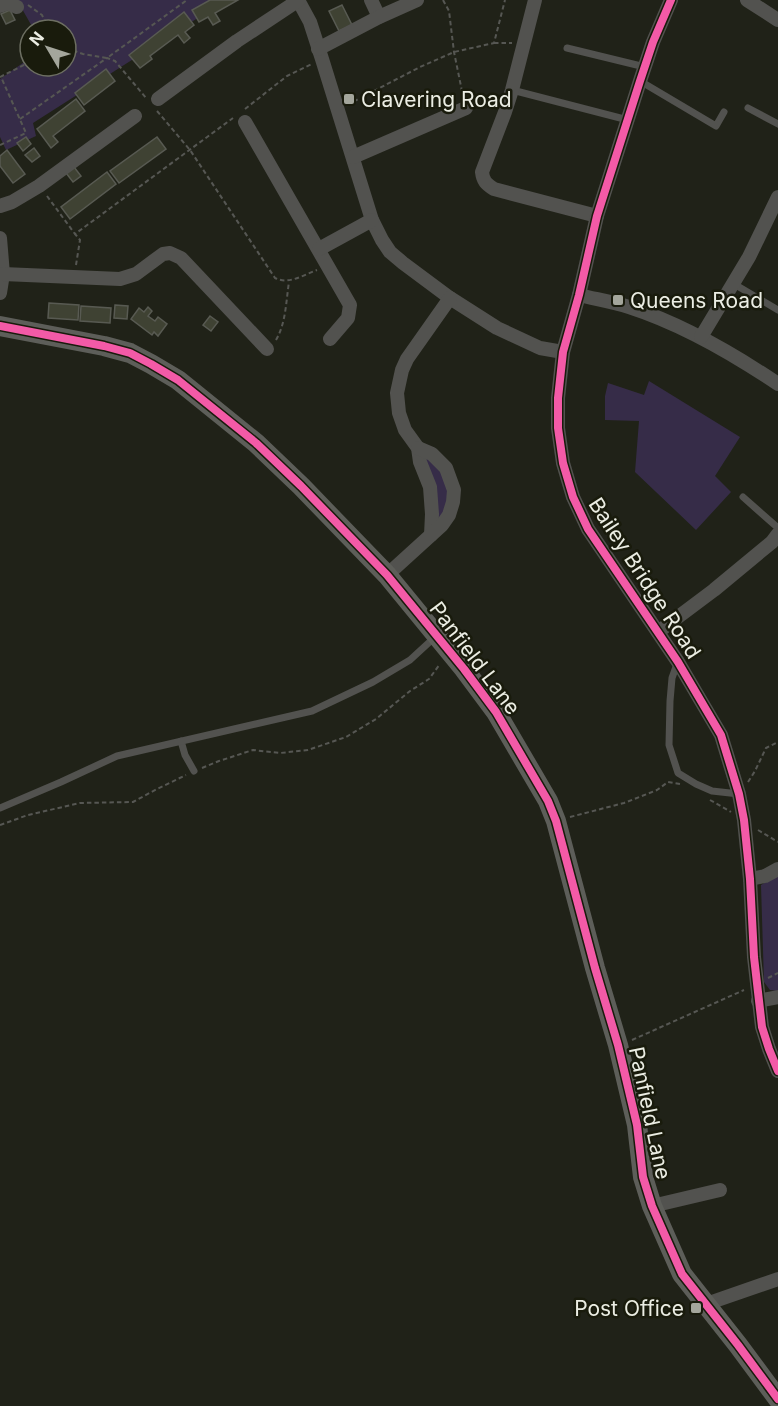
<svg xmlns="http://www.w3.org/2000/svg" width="778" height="1406" viewBox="0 0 778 1406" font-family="Inter,sans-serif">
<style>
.green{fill:#362c48}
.building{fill:#3f4233;stroke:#585a52;stroke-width:1.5}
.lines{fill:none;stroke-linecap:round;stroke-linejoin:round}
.path{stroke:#565753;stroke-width:2;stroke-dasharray:4.5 3;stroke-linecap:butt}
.lane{stroke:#52524f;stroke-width:7}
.street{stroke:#52524f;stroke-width:14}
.secondary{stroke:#5d5e59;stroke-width:20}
.cycleway-casing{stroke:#191b0c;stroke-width:11}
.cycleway{stroke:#f35aa7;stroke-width:8}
.poi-dot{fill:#a4a69c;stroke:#191b0c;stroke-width:2}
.labels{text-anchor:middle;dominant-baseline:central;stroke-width:5;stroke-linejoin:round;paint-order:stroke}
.poi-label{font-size:21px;fill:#ebede3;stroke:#191b0c;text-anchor:start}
.street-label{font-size:21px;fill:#ebede3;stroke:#191b0c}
</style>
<rect width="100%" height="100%" fill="#202218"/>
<g class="green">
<polygon points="17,0 226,0 33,123 36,136 6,150 0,137 0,79 30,58 30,66 66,66 66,30 34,30"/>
<polygon points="649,381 740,437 715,476 731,492 696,530 635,472 639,421 605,420 605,396 608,383 644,395"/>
<polygon points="429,457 438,463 450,492 443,519 436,519 426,459"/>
<polygon points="778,875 778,991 770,990 764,982 761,885"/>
</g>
<g class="building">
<polygon points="210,0 238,0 215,13 220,21 213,25 208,17 199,22 192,10"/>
<polygon points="342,5 352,25 339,31 329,11"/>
<polygon points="10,10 15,20 6,24 1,14"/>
<polygon points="184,12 194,25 185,32 190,38 184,43 178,35 150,56 152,59 140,68 129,55"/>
<polygon points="106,69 115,81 84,105 75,93"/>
<polygon points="76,99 85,111 53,136 58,142 51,148 37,129"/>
<polygon points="26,137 31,144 23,151 17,143"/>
<polygon points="157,137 166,149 119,183 110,171"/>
<polygon points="34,148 40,156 32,162 25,155"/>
<polygon points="7,150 25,174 13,183 0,166 0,156"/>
<polygon points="74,167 81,176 73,182 66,173"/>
<polygon points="107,172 116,184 70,219 61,207"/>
<polygon points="49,303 79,305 78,320 48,318"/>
<polygon points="115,305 128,306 127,319 114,318"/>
<polygon points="81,306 111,308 110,323 80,321"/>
<polygon points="148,307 152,311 148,316 155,321 158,317 167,324 158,336 154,332 152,335 131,319 139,308 144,312"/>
<polygon points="210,316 218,322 211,331 203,325"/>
</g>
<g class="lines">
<g class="path">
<polyline points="443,0 449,11 454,52 463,96"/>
<polyline points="28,5 42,15 49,30"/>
<polyline points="494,43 512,43"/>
<polyline points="66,48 83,54 107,58 187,0"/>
<polyline points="0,77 30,62"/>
<polyline points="347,105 420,67 454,52 494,43 505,0"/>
<polyline points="245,109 287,76 312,64"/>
<path d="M157,111L190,150L275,278C289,285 303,275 317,270"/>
<polyline points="20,119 107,58 115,61 146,98"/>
<polyline points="0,145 26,133 1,77"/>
<polyline points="47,196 75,234"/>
<polyline points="76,265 80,240 75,234 233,118"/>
<path d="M276,340C286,323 286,301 289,282"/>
<polyline points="202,768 219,761 253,750 280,753 308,750 346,737 376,719 410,691 429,679 440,664"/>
<polyline points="748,782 755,771 766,748 778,742"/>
<polyline points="710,800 731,812"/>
<polyline points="570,817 624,803 657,790 668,782 680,784"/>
<polyline points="0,825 28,815 80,803 133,802 157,789 186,775"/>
<polyline points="758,830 778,842"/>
<polyline points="768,978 778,973"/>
<polyline points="632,1040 744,990"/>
</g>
<g class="lane">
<polyline points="567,48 645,67"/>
<polyline points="640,81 716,126 724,112"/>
<polyline points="512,90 628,120"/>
<polyline points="748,108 778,124"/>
<polyline points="734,284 778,310"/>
<polyline points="743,497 778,528"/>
<polyline points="677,664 672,678 670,701 669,745 678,773 696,784 712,791 739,794"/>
<polyline points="181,741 185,755 194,771"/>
<polyline points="0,808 61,782 117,756 312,711 373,682 410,660 435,637"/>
</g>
<g class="street">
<polyline points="298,0 310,22 322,59 372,220 382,240 390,252 403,263 450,298 497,328 540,348 563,352"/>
<polyline points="371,0 379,17"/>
<path d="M535,0L512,90L505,112L482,172C483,181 486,184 494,189L597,216"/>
<polyline points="671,0 653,42 640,81 597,216 579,295 563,352 558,398 558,428 563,463 573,497 588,529 678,662 721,735 739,794 744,820 750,879 754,957 762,1027 769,1049 778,1071"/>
<polyline points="747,0 778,20"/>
<polyline points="0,6 8,3 17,7"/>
<polyline points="318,49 379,17 417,0"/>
<polyline points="158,99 237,41 299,0"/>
<polyline points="245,122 350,305 348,318 330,339"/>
<polyline points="353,157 466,108"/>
<polyline points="0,206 12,202 39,186 135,116"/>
<polyline points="0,238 3,274 0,293"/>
<polyline points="319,249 372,220"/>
<polyline points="3,274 120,279 136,274 163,254 170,253 181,258 267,349"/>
<path d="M579,295C595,299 613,302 629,307C682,324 732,353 778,384"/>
<polyline points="701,337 749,257 778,197"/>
<polyline points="431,535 432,514 430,487 420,462 418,448 405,430 399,413 397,393 402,370 407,359 450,298"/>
<polyline points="387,575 442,525 449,515 453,502 454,490 446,468 432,454 418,448"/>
<polyline points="658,632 714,590 772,542 778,534"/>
<polyline points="750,879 765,876 778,869"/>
<polyline points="758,1001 778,997"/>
<polyline points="652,1206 720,1190"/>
<polyline points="706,1304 778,1279"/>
</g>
<polyline class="secondary" points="0,326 104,346 130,353 151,364 178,380 256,443 301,486 387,575 464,669 496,712 548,801 556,821 595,968 618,1045 637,1125 643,1177 652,1206 682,1274 738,1345 778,1399"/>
<g class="cycleway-casing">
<g id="cycleway">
<polyline points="671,0 653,42 640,81 597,216 579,295 563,352 558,398 558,428 563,463 573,497 588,529 678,662 721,735 739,794 744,820 750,879 754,957 762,1027 769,1049 778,1071"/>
<polyline points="0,326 104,346 130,353 151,364 178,380 256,443 301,486 387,575 464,669 496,712 548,801 556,821 595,968 618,1045 637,1125 643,1177 652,1206 682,1274 738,1345 778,1399"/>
</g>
</g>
<use href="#cycleway" class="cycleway"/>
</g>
<g class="poi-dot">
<rect x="343" y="93" width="12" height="12" rx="3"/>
<rect x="612" y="294" width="12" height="12" rx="3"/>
<rect x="690" y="1302" width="12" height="12" rx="3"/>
</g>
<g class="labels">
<g class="poi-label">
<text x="361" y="99">Clavering Road</text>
<text x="630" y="300">Queens Road</text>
<text x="684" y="1308" text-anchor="end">Post Office</text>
</g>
<g class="street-label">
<text transform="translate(645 578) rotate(57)">Bailey Bridge Road</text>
<text transform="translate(475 658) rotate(53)">Panfield Lane</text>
<text transform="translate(650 1113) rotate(78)">Panfield Lane</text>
</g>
</g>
<g transform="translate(48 48) rotate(309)"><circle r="28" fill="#191b0c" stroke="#6d6f62" stroke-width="1.5"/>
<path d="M0-4.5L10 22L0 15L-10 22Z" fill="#a4a69c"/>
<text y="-9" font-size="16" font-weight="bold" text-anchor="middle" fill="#ebede3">N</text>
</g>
</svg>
